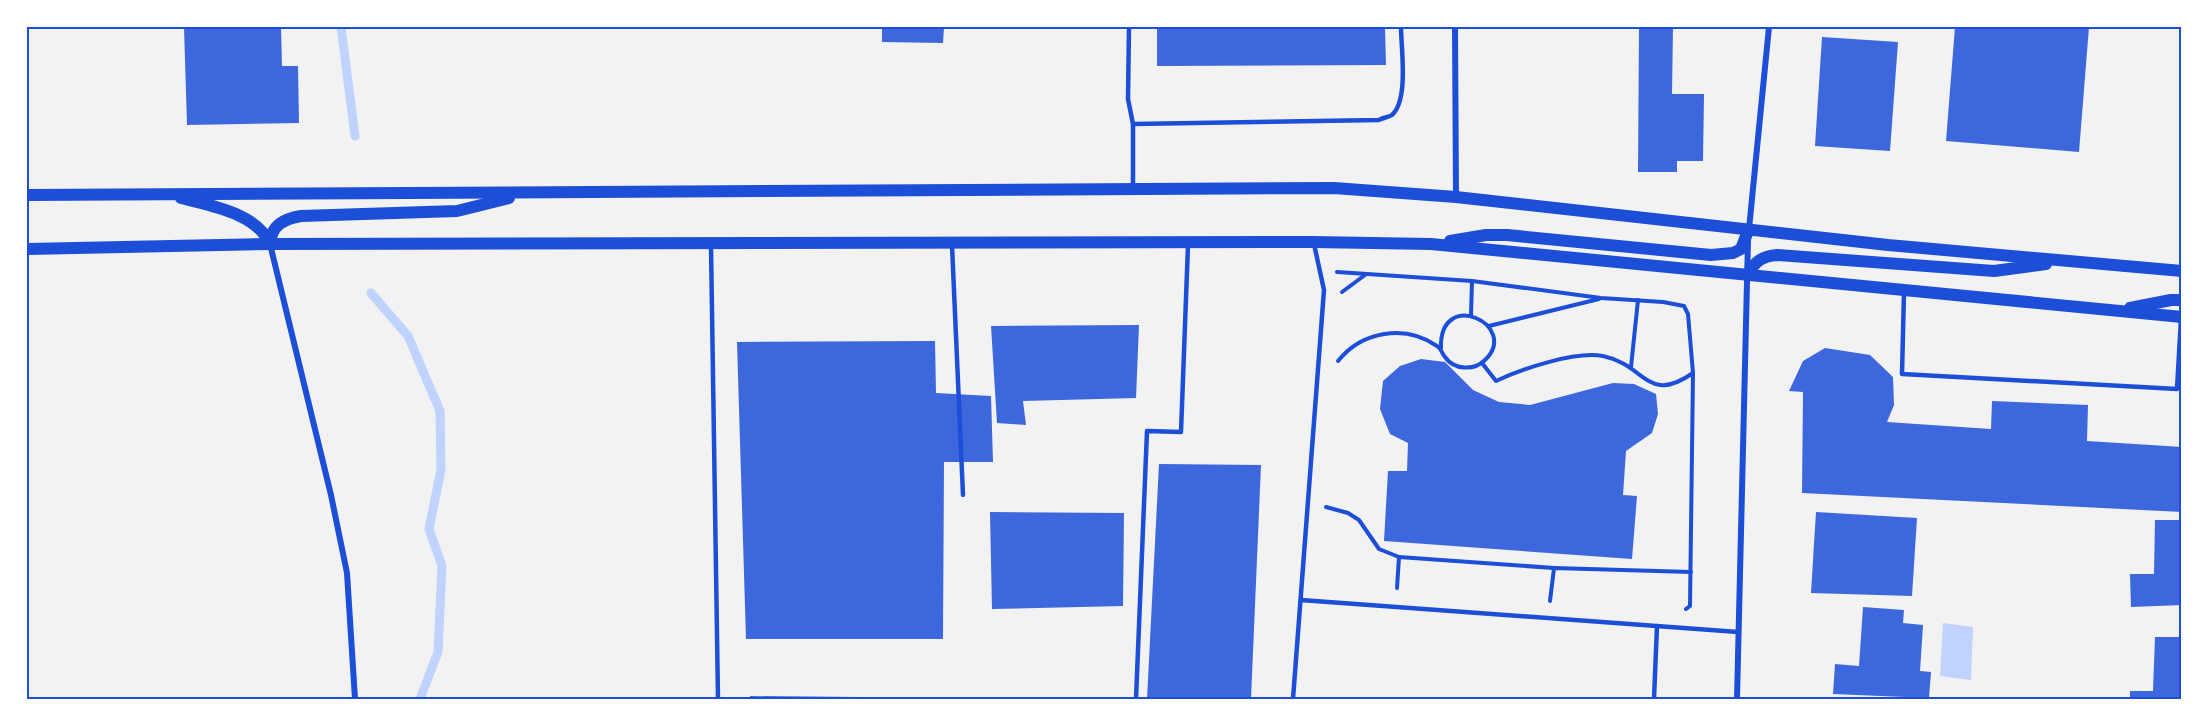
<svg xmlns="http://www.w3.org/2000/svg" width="2209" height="726" viewBox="0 0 2209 726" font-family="'PT Serif',serif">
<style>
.water{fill:#bfd3fe}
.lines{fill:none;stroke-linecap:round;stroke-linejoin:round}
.stream{stroke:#bfd3fe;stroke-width:9}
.building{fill:#3d67dc}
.path{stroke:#1d4ed8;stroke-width:4}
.service{stroke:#1d4ed8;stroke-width:4.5}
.minor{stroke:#1d4ed8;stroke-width:6}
.secondary{stroke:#1d4ed8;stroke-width:12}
.neatline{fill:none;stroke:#1d4ed8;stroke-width:2}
</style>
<rect width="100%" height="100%" fill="#f2f2f2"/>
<polygon class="water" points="1943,623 1973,627 1971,680 1940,676"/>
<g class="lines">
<g class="stream">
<polyline points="341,27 355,136"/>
<polyline points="371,293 408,336 440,411 441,470 429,529 442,566 438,652 420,699"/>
</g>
</g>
<g class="building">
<polygon points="184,27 281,27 282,66 298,66 299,123 187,125"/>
<polygon points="882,27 944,27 943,43 882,42"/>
<polygon points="1157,27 1385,27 1386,65 1157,66"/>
<polygon points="1639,27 1673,27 1672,94 1704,94 1703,161 1677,161 1677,172 1638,172"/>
<polygon points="1955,27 2089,27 2079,152 1946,141"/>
<polygon points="1822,37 1898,42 1890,151 1815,146"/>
<polygon points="1139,325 1136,398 1023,401 1026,425 997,423 991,326"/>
<polygon points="935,341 936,393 991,396 993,462 944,462 943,639 746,639 737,342"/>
<polygon points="1825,348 1870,355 1893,377 1894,405 1887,422 1991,429 1992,401 2088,405 2087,441 2182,447 2182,512 1802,493 1803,392 1789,391 1803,361"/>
<polygon points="1421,359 1445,362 1473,390 1499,402 1530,405 1613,383 1634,384 1656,394 1658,414 1652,433 1626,451 1623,495 1637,496 1632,559 1384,541 1388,471 1407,471 1408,443 1390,434 1380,409 1383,381 1400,366"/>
<polygon points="1159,464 1261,465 1251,699 1147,699"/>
<polygon points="990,512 1124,513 1123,606 992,609"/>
<polygon points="1816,512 1917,518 1912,596 1811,593"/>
<polygon points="2155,520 2182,520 2182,605 2131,607 2130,574 2154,574"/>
<polygon points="1863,607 1904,610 1903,623 1923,625 1920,671 1931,672 1929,698 1833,694 1835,664 1859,666"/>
<polygon points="2155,637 2182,637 2182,699 2130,699 2130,691 2153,691"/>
<polygon points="750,696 859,697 859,699 750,699"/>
</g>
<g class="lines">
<g class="path">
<polyline points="1337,272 1472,281 1601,298 1663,302 1684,306 1688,314 1693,373 1690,606 1686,609"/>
<polyline points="1342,292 1365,275"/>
<polyline points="1471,316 1472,281"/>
<polyline points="1489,326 1599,299"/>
<path d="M1338,361C1362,331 1405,324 1437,346C1442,349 1441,352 1445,357C1454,370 1474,371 1485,360C1521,325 1439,287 1441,348"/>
<path d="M1482,363L1496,381C1522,369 1574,351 1603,356C1646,365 1647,405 1693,373"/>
<polyline points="1631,367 1638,300"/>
<polyline points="1326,507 1348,513 1359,520 1379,549 1399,557"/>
<polyline points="1397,588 1399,557 1554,568"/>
<polyline points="1550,601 1554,568 1691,572"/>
</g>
<g class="service">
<polyline points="1129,27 1128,99 1133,124 1133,189"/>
<path d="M1133,124L1379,120C1382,118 1389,117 1392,115C1409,100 1401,48 1401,27"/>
<polyline points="952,245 963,495"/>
<polyline points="711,246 718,699"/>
<polyline points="1904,292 1902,374 2177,389 2181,319"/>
<polyline points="1301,600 1738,632"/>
<polyline points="1136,699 1147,431 1181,432 1188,245"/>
<polyline points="1293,699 1324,290 1314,244"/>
<polyline points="1654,699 1657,626"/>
</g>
<g class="minor">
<polyline points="1455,27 1456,197"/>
<polyline points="1749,229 1769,27"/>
<polyline points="270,244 331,495 347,573 355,699"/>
<polyline points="1737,699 1748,240"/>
</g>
<g class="secondary">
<polyline points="27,195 1334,188 1456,197 1888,245 2182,271"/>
<path d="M181,198C211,206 257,213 270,244"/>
<polyline points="1450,241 1486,235 1507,235 1711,255 1733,253 1741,249 1748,231"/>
<path d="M270,244C271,225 284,219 301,216L457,211L509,198"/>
<polyline points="27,249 270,244 1313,242 1431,244 2182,317"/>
<path d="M1748,274C1755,261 1763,256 1777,255L1994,271L2046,264"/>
<polyline points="2130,308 2171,300 2182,300"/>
</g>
</g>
<rect width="2209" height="726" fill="none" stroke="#ffffff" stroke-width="57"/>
<rect x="28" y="28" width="2152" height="670" class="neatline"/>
</svg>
